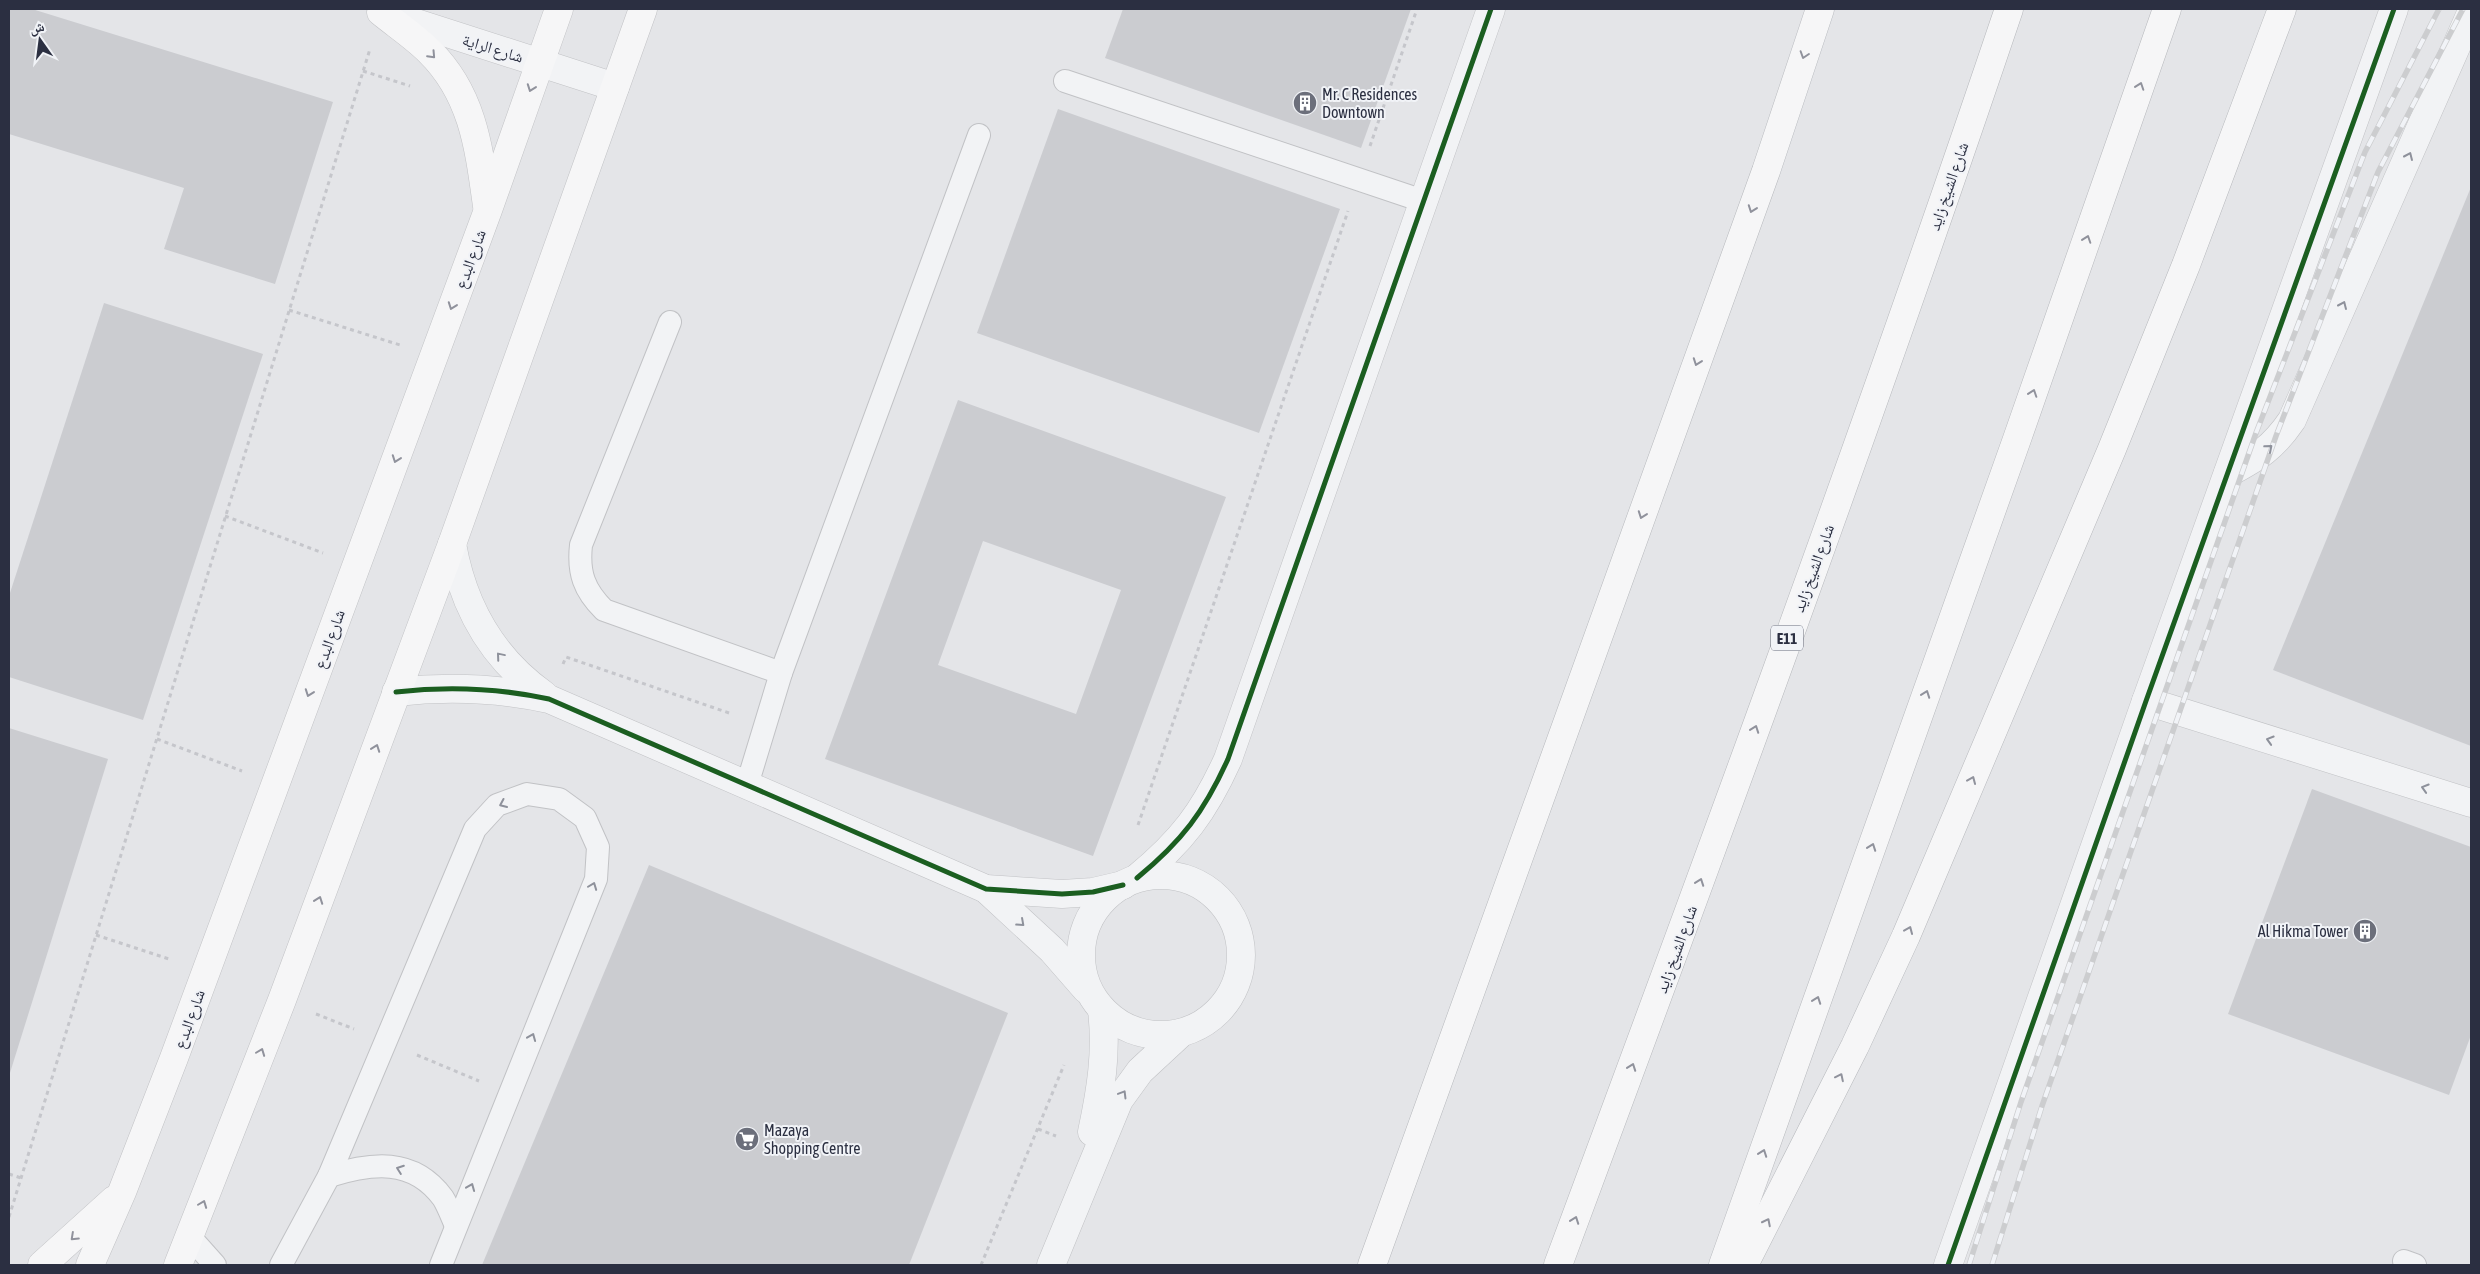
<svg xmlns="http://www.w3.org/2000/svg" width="2480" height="1274" viewBox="0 0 2480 1274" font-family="'Asap Condensed','Noto Naskh Arabic',sans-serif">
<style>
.building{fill:#cbccd0;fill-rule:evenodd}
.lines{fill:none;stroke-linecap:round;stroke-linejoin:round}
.lane-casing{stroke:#c1c2c5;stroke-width:24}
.street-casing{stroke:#c1c2c5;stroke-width:29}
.secondary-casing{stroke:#c1c2c5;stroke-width:29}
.highway-casing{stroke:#b6b8bc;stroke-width:29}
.path{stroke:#c5c6cb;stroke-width:3;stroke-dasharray:4 4;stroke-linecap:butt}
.lane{stroke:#f2f3f5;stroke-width:22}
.street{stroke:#f2f3f5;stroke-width:28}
.secondary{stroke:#f6f6f7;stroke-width:28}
.highway{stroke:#f6f6f7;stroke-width:28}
.rail-casing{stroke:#cccdcf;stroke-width:5.5}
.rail{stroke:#f1f3f7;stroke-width:4;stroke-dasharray:11;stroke-linecap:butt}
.cycleway-casing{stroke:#f1f3f7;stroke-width:8}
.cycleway{stroke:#1b5e20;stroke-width:5}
.oneway{stroke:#90929c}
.oneway2{stroke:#8e919b}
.labels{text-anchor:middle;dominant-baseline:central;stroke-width:4;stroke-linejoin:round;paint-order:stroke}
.shield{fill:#f1f3f7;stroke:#666a78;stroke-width:1}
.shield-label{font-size:15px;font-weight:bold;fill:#2b2f41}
.street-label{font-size:16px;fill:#2b2f41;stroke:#f1f3f7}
.poi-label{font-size:16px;fill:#2b2f41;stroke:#f1f3f7;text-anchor:start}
</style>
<rect width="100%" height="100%" fill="#e4e5e8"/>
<g class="building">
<polygon points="9,9 32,9 333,102 275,284 164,249 184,188 9,134"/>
<polygon points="1123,9 1411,9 1361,148 1105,58"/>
<polygon points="1058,109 1340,209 1259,433 977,333"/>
<polygon points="2471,187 2471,746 2273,670"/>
<polygon points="104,303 263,354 143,720 9,677 9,596"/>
<path d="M958,400L1226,497L1093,856L825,759ZM983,541L1121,590L1076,714L938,665Z"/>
<polygon points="9,728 108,759 9,1076"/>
<polygon points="2312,789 2471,847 2471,1035 2449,1095 2228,1014"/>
<polygon points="649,865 1008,1013 909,1265 482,1265"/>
</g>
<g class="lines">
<g class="lane-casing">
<g id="lane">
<polyline points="1065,81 1423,201"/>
<path d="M670,322L581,545C578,573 584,590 604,610L781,673"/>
<polyline points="747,785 781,673 979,135"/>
<path d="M329,1176C371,1163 413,1157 443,1198C448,1206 452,1217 456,1226"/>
<polyline points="190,1237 215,1265"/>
<polyline points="2404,1261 2415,1265"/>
<polyline points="281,1265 329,1176 475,829 497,805 527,794 559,799 585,818 598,847 596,879 441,1265"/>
</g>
</g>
<g class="street-casing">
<g id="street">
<polyline points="385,13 615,87"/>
<path d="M2228,473C2258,457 2273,448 2292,420L2471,13"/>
<path d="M452,544C463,607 492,658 544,695"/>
<path d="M396,692C449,686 498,688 549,699L986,889L1062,894L1093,892L1123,885"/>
<polyline points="2146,701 2471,803"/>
<circle cx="1161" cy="955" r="80"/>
<path d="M1137,878C1182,841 1204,812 1228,759L1491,9"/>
<polyline points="986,889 1052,950 1086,989"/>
<path d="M1092,1132C1101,1090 1107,1052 1102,1010"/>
<polyline points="1051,1265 1119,1100 1140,1071 1181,1033"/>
<polyline points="1948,1265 2146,701 2394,9"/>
</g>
</g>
<g class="secondary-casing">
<g id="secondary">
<path d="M381,12C397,25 415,37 429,51C473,94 479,148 487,206"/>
<polyline points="42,1265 114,1200"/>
<polyline points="90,1265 122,1192 174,1058 488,210 559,9"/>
<polyline points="178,1265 282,1000 452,544 643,9"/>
</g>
</g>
<g class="highway-casing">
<g id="highway">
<polyline points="1372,1265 1766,171 1820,9"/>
<path d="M1558,1265C1713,848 1867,430 2009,9"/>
<polyline points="1723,1265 2017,439 2167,9"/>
<polyline points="1744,1265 1855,1046 1906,936 2112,449 2186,265 2282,9"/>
</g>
</g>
<g class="path">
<polyline points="363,71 410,86"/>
<polyline points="1370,146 1417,9"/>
<polyline points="289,310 400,345"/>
<polyline points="225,516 323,553"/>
<polyline points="563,664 566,657 732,714"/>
<polyline points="157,739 242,771"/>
<polyline points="1138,825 1348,211"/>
<polyline points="96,935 172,960"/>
<polyline points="316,1014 354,1029"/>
<polyline points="417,1055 479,1081"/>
<polyline points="1038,1129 1056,1136"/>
<polyline points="9,1174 21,1178"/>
<polyline points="9,1217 370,49"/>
<polyline points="981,1265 1064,1065"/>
</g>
<use href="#lane" class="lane"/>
<use href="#street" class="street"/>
<use href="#secondary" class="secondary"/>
<use href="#highway" class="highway"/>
<g class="rail-casing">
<g id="rail">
<polyline points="1969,1265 2021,1102 2256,433 2365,152 2439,9"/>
<polyline points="1992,1265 2042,1106 2276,436 2378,172 2463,9"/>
</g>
</g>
<use href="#rail" class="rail"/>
<g class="cycleway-casing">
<g id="cycleway">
<path d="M396,692C449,686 498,688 549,699L986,889L1062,894L1093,892L1123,885"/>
<path d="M1137,878C1182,841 1204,812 1228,759L1491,9"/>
<polyline points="1948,1265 2146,701 2394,9"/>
</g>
</g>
<use href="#cycleway" class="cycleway"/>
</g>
<defs><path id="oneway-chevron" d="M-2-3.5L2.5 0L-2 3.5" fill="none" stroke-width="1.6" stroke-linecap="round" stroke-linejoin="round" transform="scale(1.25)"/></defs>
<g class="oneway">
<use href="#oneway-chevron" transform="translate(432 55) rotate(47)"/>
<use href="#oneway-chevron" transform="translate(1804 55) rotate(108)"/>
<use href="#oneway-chevron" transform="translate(2140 86) rotate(-71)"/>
<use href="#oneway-chevron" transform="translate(531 88) rotate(110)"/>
<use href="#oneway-chevron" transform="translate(1752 209) rotate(110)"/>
<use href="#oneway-chevron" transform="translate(2087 239) rotate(-71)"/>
<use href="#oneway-chevron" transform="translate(452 306) rotate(110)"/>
<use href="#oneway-chevron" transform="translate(1697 362) rotate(110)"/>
<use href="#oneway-chevron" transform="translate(2033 393) rotate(-71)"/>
<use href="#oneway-chevron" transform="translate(396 459) rotate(110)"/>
<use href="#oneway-chevron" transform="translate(1642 515) rotate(110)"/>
<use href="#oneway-chevron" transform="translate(309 693) rotate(110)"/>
<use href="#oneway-chevron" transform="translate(1926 694) rotate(-70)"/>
<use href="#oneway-chevron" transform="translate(1755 729) rotate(-70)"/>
<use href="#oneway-chevron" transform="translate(376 748) rotate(-70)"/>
<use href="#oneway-chevron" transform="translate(1972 780) rotate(-67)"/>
<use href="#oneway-chevron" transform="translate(1872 847) rotate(-70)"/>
<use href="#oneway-chevron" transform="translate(1700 882) rotate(-70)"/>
<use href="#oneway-chevron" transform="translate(319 900) rotate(-70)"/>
<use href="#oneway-chevron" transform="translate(1909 930) rotate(-67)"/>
<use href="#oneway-chevron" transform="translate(1817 1000) rotate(-70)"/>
<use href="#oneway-chevron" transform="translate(261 1052) rotate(-69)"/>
<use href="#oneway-chevron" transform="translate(1632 1067) rotate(-70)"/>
<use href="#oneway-chevron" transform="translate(1840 1077) rotate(-64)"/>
<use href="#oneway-chevron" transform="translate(1763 1153) rotate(-70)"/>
<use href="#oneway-chevron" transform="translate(203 1204) rotate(-69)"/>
<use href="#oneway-chevron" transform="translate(1575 1220) rotate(-70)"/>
<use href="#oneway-chevron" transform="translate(1767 1222) rotate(-63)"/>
<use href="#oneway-chevron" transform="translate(74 1237) rotate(137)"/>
</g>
<g class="oneway2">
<use href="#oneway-chevron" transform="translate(2409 156) rotate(-66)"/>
<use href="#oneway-chevron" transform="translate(2343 305) rotate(-66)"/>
<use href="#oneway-chevron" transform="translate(2269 448) rotate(-41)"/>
<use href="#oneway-chevron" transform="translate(500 656) rotate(-130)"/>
<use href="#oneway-chevron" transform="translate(2270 740) rotate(-163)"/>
<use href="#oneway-chevron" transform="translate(2425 788) rotate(-163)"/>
<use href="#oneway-chevron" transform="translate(503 804) rotate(156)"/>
<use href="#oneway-chevron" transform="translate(593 886) rotate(-69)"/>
<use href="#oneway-chevron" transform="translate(1021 923) rotate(42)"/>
<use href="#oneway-chevron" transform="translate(532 1037) rotate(-68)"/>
<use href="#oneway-chevron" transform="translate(1123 1094) rotate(-59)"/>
<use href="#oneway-chevron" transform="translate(400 1169) rotate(-160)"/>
<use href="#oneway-chevron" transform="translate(471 1187) rotate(-68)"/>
</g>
<defs>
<g id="building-disc" transform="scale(1.25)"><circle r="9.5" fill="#6c6f7b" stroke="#f1f3f7"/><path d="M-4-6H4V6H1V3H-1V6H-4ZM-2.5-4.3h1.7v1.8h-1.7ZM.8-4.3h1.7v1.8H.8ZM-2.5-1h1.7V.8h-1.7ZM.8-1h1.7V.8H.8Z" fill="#fff"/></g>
<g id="supermarket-disc" transform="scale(1.25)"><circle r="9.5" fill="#6c6f7b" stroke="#f1f3f7"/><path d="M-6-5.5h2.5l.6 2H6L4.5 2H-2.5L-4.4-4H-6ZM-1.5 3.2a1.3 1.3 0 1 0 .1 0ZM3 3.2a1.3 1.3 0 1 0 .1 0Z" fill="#fff"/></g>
</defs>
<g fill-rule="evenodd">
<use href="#building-disc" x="1305" y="103"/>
<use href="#building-disc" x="2365" y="931"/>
<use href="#supermarket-disc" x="747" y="1139"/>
</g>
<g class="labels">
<rect class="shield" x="1771" y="625.5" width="32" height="25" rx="4"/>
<g class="shield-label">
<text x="1787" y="638">E11</text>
</g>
<g class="street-label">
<text transform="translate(493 48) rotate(17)">شارع الراية</text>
<text transform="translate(1948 186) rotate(-71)">شارع الشيخ زايد</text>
<text transform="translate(470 259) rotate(-70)">شارع البدع</text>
<text transform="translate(1813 568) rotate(-70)">شارع الشيخ زايد</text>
<text transform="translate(329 639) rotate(-70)">شارع البدع</text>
<text transform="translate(1676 949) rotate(-70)">شارع الشيخ زايد</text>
<text transform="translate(189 1019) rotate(-70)">شارع البدع</text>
</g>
<g class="poi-label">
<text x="1322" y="94">Mr. C Residences<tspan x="1322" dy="18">Downtown</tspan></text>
<text x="2348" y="931" text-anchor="end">Al Hikma Tower</text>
<text x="764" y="1130">Mazaya<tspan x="764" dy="18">Shopping Centre</tspan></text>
</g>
</g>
<rect width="2480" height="1274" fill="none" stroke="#2b2f41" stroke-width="20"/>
<g transform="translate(40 40) rotate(346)" stroke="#f1f3f7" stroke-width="4" paint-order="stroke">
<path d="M0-4L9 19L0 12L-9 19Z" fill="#2b2f41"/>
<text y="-8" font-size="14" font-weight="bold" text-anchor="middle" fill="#2b2f41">ش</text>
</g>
</svg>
